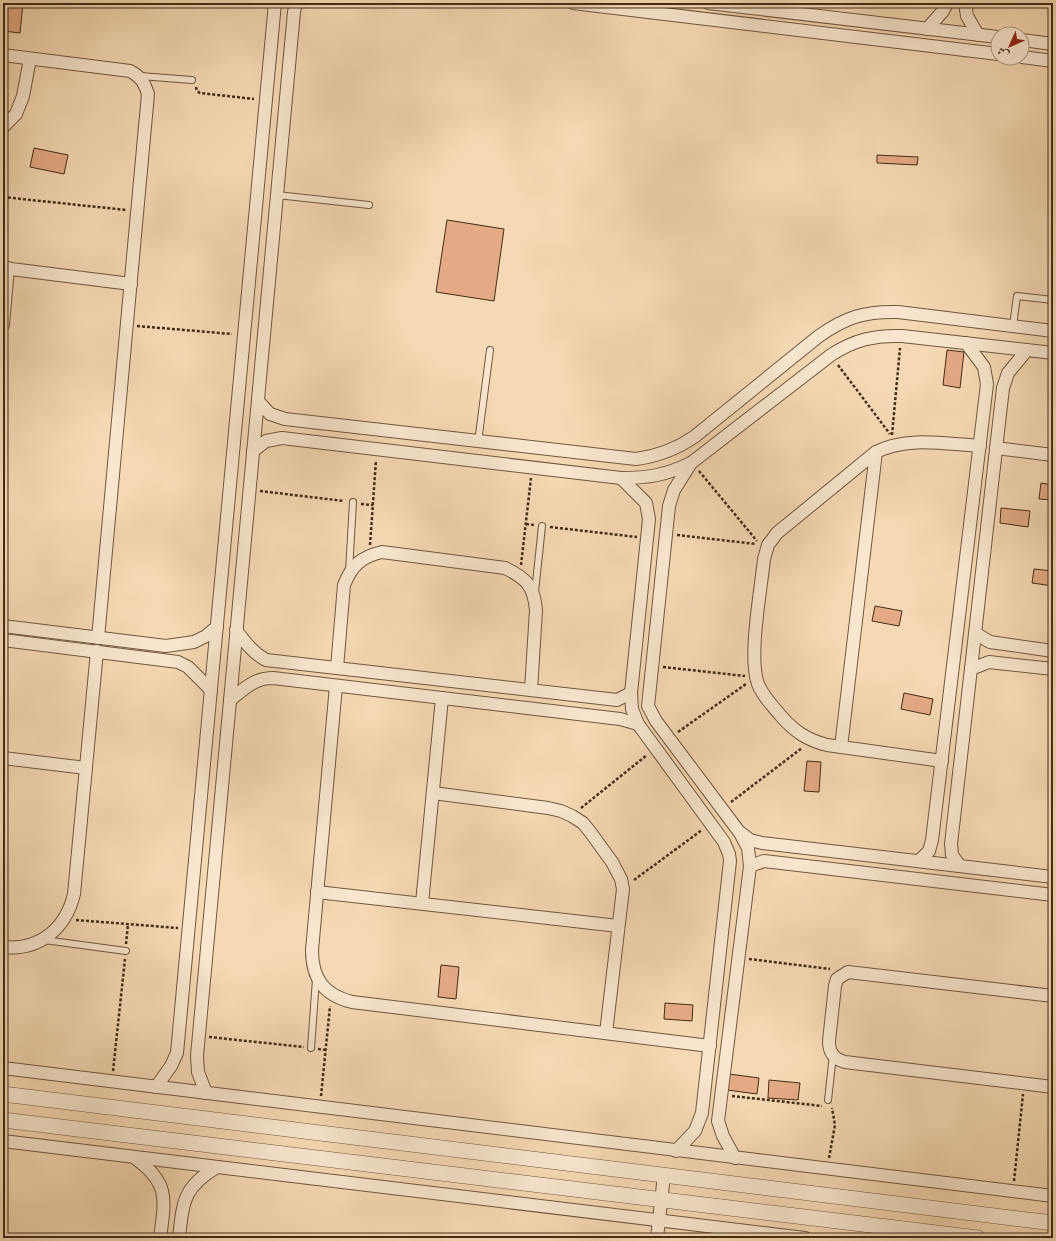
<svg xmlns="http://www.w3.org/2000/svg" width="1056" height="1241" viewBox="0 0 1056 1241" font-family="'Sorts Mill Goudy',Amiri,serif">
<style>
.building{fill:#e3aa85;stroke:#432c19}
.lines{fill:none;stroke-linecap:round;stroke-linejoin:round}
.service-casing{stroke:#705740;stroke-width:8}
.minor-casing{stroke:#705740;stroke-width:14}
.tertiary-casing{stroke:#705740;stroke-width:16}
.path{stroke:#432c19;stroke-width:2.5;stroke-dasharray:3 2;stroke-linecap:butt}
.service{stroke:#f8e6ce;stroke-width:6}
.minor{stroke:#f8e6ce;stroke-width:12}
.tertiary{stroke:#f8e6ce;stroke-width:15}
</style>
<rect width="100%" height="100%" fill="#f5d9b4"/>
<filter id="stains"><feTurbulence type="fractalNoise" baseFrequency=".005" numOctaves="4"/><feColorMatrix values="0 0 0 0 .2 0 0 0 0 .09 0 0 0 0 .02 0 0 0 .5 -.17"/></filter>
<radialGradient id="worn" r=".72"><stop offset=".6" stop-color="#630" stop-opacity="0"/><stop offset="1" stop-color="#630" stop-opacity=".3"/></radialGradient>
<g class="building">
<polygon points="6,3 23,3 20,33 3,31"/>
<polygon points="34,148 68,155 64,174 30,167"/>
<polygon points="877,155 918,157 917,165 877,163"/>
<polygon points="447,220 504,229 494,301 436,292"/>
<polygon points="947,350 964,352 960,388 943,385"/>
<polygon points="1041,483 1053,485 1053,500 1039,499"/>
<polygon points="1001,508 1030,511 1028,527 1000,523"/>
<polygon points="1034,569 1053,571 1053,586 1032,583"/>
<polygon points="875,606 902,611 899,626 872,621"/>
<polygon points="904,693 933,699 930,715 901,709"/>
<polygon points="807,761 821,762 819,792 804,791"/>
<polygon points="441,965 459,967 456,999 438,997"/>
<polygon points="665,1003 693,1005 692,1021 664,1019"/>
<polygon points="729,1074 759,1078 757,1094 727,1090"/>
<polygon points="769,1080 800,1083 798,1100 768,1098"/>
</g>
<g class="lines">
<g class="service-casing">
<g id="service">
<polyline points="140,76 192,80"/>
<polyline points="277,195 369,205"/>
<polyline points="1013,326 1017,296 1053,300"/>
<polyline points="478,442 490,350"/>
<polyline points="349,571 353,502"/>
<polyline points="535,592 542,526"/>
<polyline points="44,940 126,951"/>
<polyline points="311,1048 316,979"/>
<polyline points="828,1100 833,1055"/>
</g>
</g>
<g class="minor-casing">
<g id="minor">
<polyline points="573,3 998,54"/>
<polyline points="708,3 998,37"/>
<polyline points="965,3 967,16 978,35"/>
<polyline points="927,29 943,11 947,3"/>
<polyline points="1022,40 1053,44"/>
<path d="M3,55L130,71C141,77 144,82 148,94L98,638"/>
<polyline points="1022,57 1053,61"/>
<polyline points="3,127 16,114 23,96 30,59"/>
<polyline points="3,268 131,284"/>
<polyline points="3,325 8,268"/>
<path d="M258,401L270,414L285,419L636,459C658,456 675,450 694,437L819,336C846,317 865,311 898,312L1053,331"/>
<polyline points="996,448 1053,455"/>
<path d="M253,451L266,441L282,438L621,478C649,478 666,475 691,463L831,355C854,340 874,335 902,336L1053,353"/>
<polyline points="691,463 674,490 669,506 648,706 656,721 740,833 748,848 750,866 718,1121 723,1136 735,1158"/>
<polyline points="621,478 646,503 649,519 631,693 632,709 638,724 724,842 729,854 730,861 702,1113 695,1131 676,1151"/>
<polyline points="3,626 166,646 194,642 206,636 217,627"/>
<path d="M236,630C245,642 253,653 266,660L617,700L631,693"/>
<polyline points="975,633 990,642 1053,651"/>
<polyline points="3,640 178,662 188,667 211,690"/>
<path d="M337,668L344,585C352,565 361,557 382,552L505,568C526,578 534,586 536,610L531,690"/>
<polyline points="971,669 989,662 1053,669"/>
<path d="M336,686L312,950C312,979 324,995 352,1002L710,1046"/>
<path d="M230,700C244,689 254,678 273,678L620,719L638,724"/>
<polyline points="841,747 876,452"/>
<polyline points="3,758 86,768"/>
<path d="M942,761L827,745C807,740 794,731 781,716C773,706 763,697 758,684C748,657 761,590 764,559L768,545L777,533L876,452C908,436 945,444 980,446"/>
<polyline points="433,793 548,808 561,811 572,816 583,823 591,833 612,862 621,879 623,889 606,1033"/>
<polyline points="741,833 750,840 762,843 1053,877"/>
<polyline points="919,861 929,851 932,840 987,384 984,367 966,343"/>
<polyline points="750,866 764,861 1053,895"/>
<polyline points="960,866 952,855 951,844 1003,388 1008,373 1027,350"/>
<polyline points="317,892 618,926"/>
<polyline points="422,903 442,698"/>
<path d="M3,947C40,951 66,928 74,894L97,651"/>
<path d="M1053,996L848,972L837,979L835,986L829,1041C829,1053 834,1059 845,1062L1053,1087"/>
<polyline points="3,1068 1053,1196"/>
<polyline points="156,1087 171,1066 177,1053 275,3"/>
<polyline points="206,1093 198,1072 197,1056 294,12 296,3"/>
<polyline points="3,1141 805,1238"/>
<path d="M135,1158C170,1183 165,1200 160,1238"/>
<path d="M179,1238C183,1202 183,1187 217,1167"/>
<polyline points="657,1238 664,1175"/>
</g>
</g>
<g class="tertiary-casing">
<g id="tertiary">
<polyline points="3,1094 1053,1223"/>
<polyline points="3,1120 978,1238"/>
</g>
</g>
<g class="path">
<polyline points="196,87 197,91 200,93 254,99"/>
<polyline points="3,197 126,210"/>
<polyline points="137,326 232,334"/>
<polyline points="838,365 890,434"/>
<polyline points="892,435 900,348"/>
<polyline points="699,471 757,541"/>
<polyline points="260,491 344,501"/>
<polyline points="361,504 373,505"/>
<polyline points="526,524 534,525"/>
<polyline points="550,527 637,537"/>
<polyline points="677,535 756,544"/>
<polyline points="370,545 376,460"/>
<polyline points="521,565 531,478"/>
<polyline points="663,667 745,676"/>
<polyline points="678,732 746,684"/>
<polyline points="731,802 802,748"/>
<polyline points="581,808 647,755"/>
<polyline points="634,880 702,830"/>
<polyline points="76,920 178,928"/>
<polyline points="126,944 128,924"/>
<polyline points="749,959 830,969"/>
<polyline points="209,1037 304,1047"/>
<polyline points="318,1049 326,1050"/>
<polyline points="113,1071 125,959"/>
<polyline points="321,1096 330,1006"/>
<polyline points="732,1096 822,1106"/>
<polyline points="829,1158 835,1125 832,1108"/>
<polyline points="1014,1181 1023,1094"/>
</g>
<use href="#service" class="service"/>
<use href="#minor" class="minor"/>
<use href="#tertiary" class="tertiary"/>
</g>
<rect width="1056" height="1241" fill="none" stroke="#f5d9b4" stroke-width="16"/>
<rect x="4" y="4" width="1048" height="1233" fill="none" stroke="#432c19" stroke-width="2"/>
<rect x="8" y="8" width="1040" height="1225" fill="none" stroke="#432c19"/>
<g transform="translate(1010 46) rotate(225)"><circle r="19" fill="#f8e6ce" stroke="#b09c86"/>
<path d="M0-3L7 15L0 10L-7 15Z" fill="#8f2418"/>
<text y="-6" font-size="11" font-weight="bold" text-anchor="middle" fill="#432c19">ش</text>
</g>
<rect width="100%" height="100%" filter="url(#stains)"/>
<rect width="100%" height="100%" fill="url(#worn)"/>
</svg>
